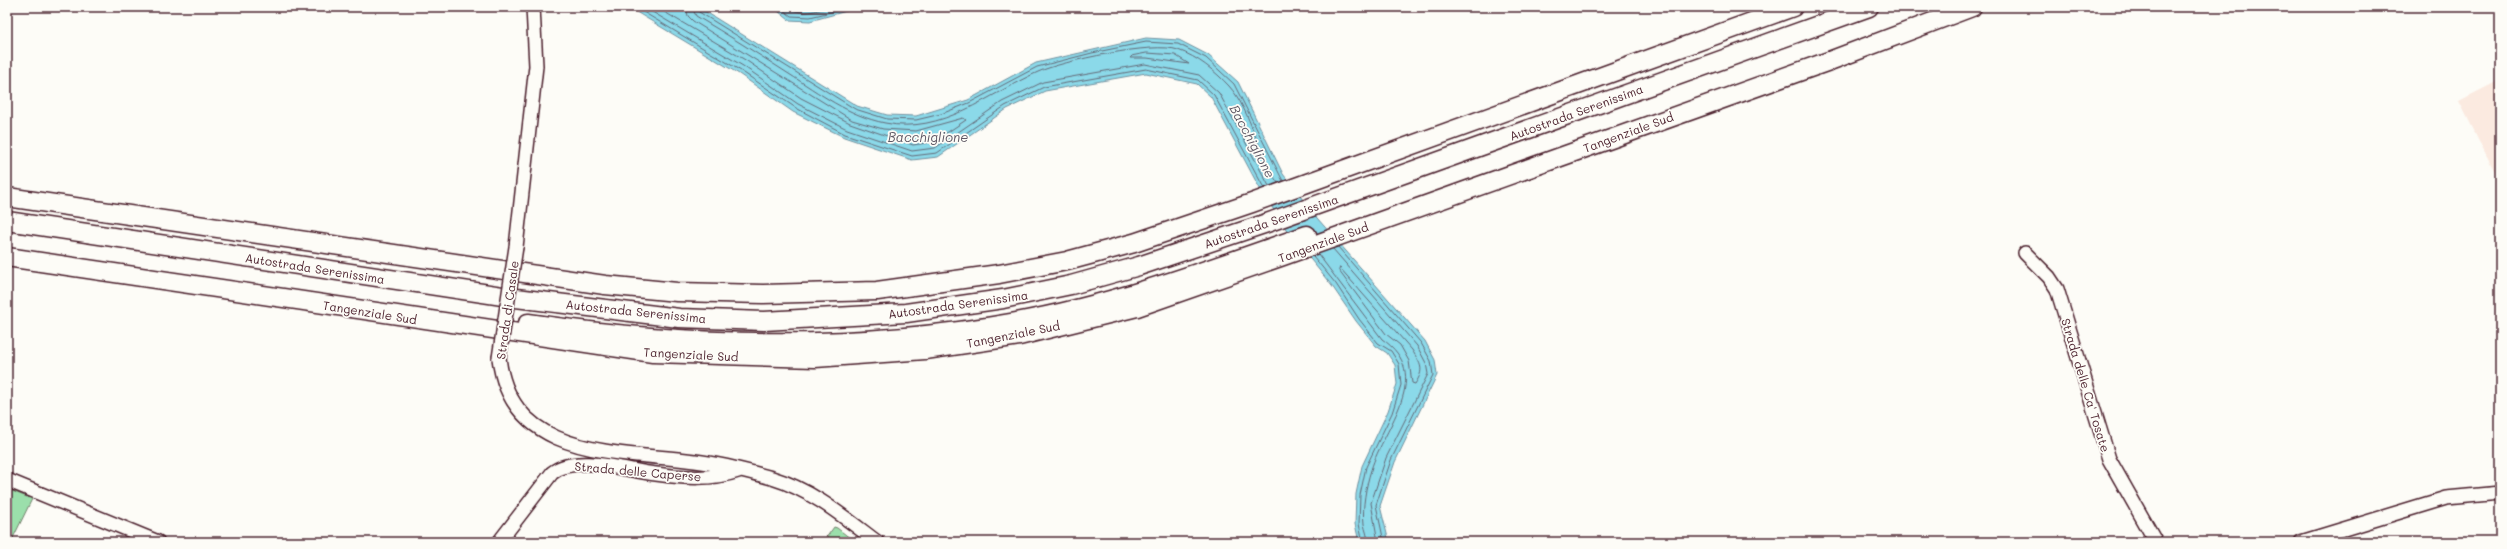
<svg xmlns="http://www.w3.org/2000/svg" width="2507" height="549" viewBox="0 0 2507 549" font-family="Mali,sans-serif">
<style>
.built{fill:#fbeae0}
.green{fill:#9bdfab;stroke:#727f6b}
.water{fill:#8bd9e9;stroke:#718f9d}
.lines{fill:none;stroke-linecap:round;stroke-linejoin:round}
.shore{stroke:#646977;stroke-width:1}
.minor-casing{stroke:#4a1f2b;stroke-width:16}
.highway-casing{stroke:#4a1f2b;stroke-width:21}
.minor{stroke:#fdfcf7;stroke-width:13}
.highway{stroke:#fdfcf7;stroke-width:18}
.minor-bridge-casing{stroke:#4a1f2b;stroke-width:16;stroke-linecap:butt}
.minor-bridge{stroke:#fdfcf7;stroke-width:13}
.labels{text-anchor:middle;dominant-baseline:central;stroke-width:3.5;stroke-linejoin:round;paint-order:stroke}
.street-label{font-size:12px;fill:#4a1f2b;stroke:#fdfcf7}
.water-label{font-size:13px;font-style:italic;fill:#5e5764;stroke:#fdfcf7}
</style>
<rect width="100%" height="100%" fill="#fdfcf7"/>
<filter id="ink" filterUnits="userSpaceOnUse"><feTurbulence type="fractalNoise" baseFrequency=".025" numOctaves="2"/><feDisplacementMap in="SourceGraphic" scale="8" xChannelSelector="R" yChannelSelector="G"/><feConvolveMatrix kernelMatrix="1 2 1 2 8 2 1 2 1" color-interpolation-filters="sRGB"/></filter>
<g filter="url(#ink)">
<polygon class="built" points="2500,80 2500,182 2459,101"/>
<g class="green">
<polygon points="7,489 32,499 11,542 7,542"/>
<polygon points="834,527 837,528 855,542 823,542"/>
</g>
<g class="water">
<polygon points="628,7 698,7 857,106 887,115 916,116 968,100 1036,63 1146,38 1179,40 1208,55 1238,82 1283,174 1317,218 1425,341 1435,360 1437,375 1395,462 1380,506 1389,542 1359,542 1355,524 1356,494 1362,466 1388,411 1397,384 1395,365 1387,353 1376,346 1356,321 1332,286 1286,229 1259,187 1211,97 1197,84 1146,73 1045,91 1007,109 938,157 912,160 844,137 793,112 739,74"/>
<polygon points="773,7 861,7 810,21 789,20"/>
</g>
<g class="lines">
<g class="shore">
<polyline points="635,7 741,71 796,108 845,134 912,156 937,153 1005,106 1044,87 1146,69 1198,80 1214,95 1264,188"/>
<polyline points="644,7 743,66 798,104 847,129 912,151 935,148 1002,102 1043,82 1145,64 1199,75 1219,93 1269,186"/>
<polyline points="656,7 747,61 801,98 850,123 913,145 933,142 966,120 963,118 916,131 883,129 852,120 693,21 688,16 686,7"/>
<path d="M692,7L696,16C728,35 758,54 789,74C819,93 849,116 885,123C942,135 988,94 1038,72C1062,61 1155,41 1178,50C1198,57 1215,71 1229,86C1251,110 1259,158 1278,183"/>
<polyline points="697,7 699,12 855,109 887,119 916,120 941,114 969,103 1037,67 1092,53 1146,42 1178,44 1206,58 1234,84 1283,181"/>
<polyline points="779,7 791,16 810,17 852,7"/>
<path d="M788,7C800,17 817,10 831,7"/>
<polygon points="1147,53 1175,55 1189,64 1147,58 1130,58 1132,56"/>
<polyline points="1338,247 1421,343 1431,361 1433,375 1391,460 1376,505 1384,542"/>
<polyline points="1333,249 1417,346 1426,363 1428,374 1386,458 1371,503 1378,542"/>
<path d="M1318,254L1382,339C1435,375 1384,426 1371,470C1366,486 1362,507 1364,524C1365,530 1368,536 1368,542"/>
<polyline points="1313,256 1336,284 1359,319 1378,343 1391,351 1399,364 1401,385 1392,413 1366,467 1360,495 1359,524 1363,542"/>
<path d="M1340,268L1412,350C1421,365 1425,369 1415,384L1412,383L1409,361L1400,345L1386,334L1339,271Z"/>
</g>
<g class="minor-casing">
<g id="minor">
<polyline points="516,247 536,66 533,7"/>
<polyline points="2025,253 2049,277 2057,289 2109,459 2156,542"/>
<path d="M499,358C511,459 618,451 695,461C720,464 747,471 772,478C812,490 844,517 877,542"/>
<polyline points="7,480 158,542"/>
<path d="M499,542L552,473C576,453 627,471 656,474C684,478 712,480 738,471"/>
<polyline points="2301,542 2446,498 2500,493"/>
</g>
</g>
<g class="highway-casing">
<g id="highway">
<polyline points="7,197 605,285 677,292 763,294 877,291 999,274 1067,261 1134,243 1252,203 1793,7"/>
<polyline points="7,221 516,298 679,318 764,321 906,313 1003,299 1071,285 1139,266 1264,224 1869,7"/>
<polyline points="7,257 653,353 815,358 925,350 1019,336 1137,307 1283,256 1832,60 1972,7"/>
<path d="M528,323C690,347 855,351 1016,322C1116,304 1212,268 1307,235"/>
</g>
</g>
<use href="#minor" class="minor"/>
<use href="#highway" class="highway"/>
<g class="minor-bridge-casing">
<polyline id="minor-bridge" points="499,358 516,247"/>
</g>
<use href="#minor-bridge" class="minor-bridge"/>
</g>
</g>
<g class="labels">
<g class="street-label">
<text transform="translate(1576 112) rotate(-20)">Autostrada Serenissima</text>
<text transform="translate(1628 132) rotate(-20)">Tangenziale Sud</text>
<text transform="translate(1271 221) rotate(-19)">Autostrada Serenissima</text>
<text transform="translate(1323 242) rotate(-20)">Tangenziale Sud</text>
<text transform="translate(315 268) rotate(9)">Autostrada Serenissima</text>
<text transform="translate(958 304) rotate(-8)">Autostrada Serenissima</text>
<text transform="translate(507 310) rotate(-82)">Strada di Casale</text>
<text transform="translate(636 311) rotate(6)">Autostrada Serenissima</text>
<text transform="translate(370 312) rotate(9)">Tangenziale Sud</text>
<text transform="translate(1013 334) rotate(-11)">Tangenziale Sud</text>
<text transform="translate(691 354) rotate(3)">Tangenziale Sud</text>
<text transform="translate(2086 385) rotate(73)">Strada delle Ca' Tosate</text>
<text transform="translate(638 471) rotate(5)">Strada delle Caperse</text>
</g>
<g class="water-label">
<text x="928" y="136">Bacchiglione</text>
<text transform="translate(1253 141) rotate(62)">Bacchiglione</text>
</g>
</g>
<rect width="2507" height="549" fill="none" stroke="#fdfcf7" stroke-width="24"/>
<rect x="12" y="12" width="2483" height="525" fill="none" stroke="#4a1f2b" stroke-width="1.5" filter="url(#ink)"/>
</svg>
